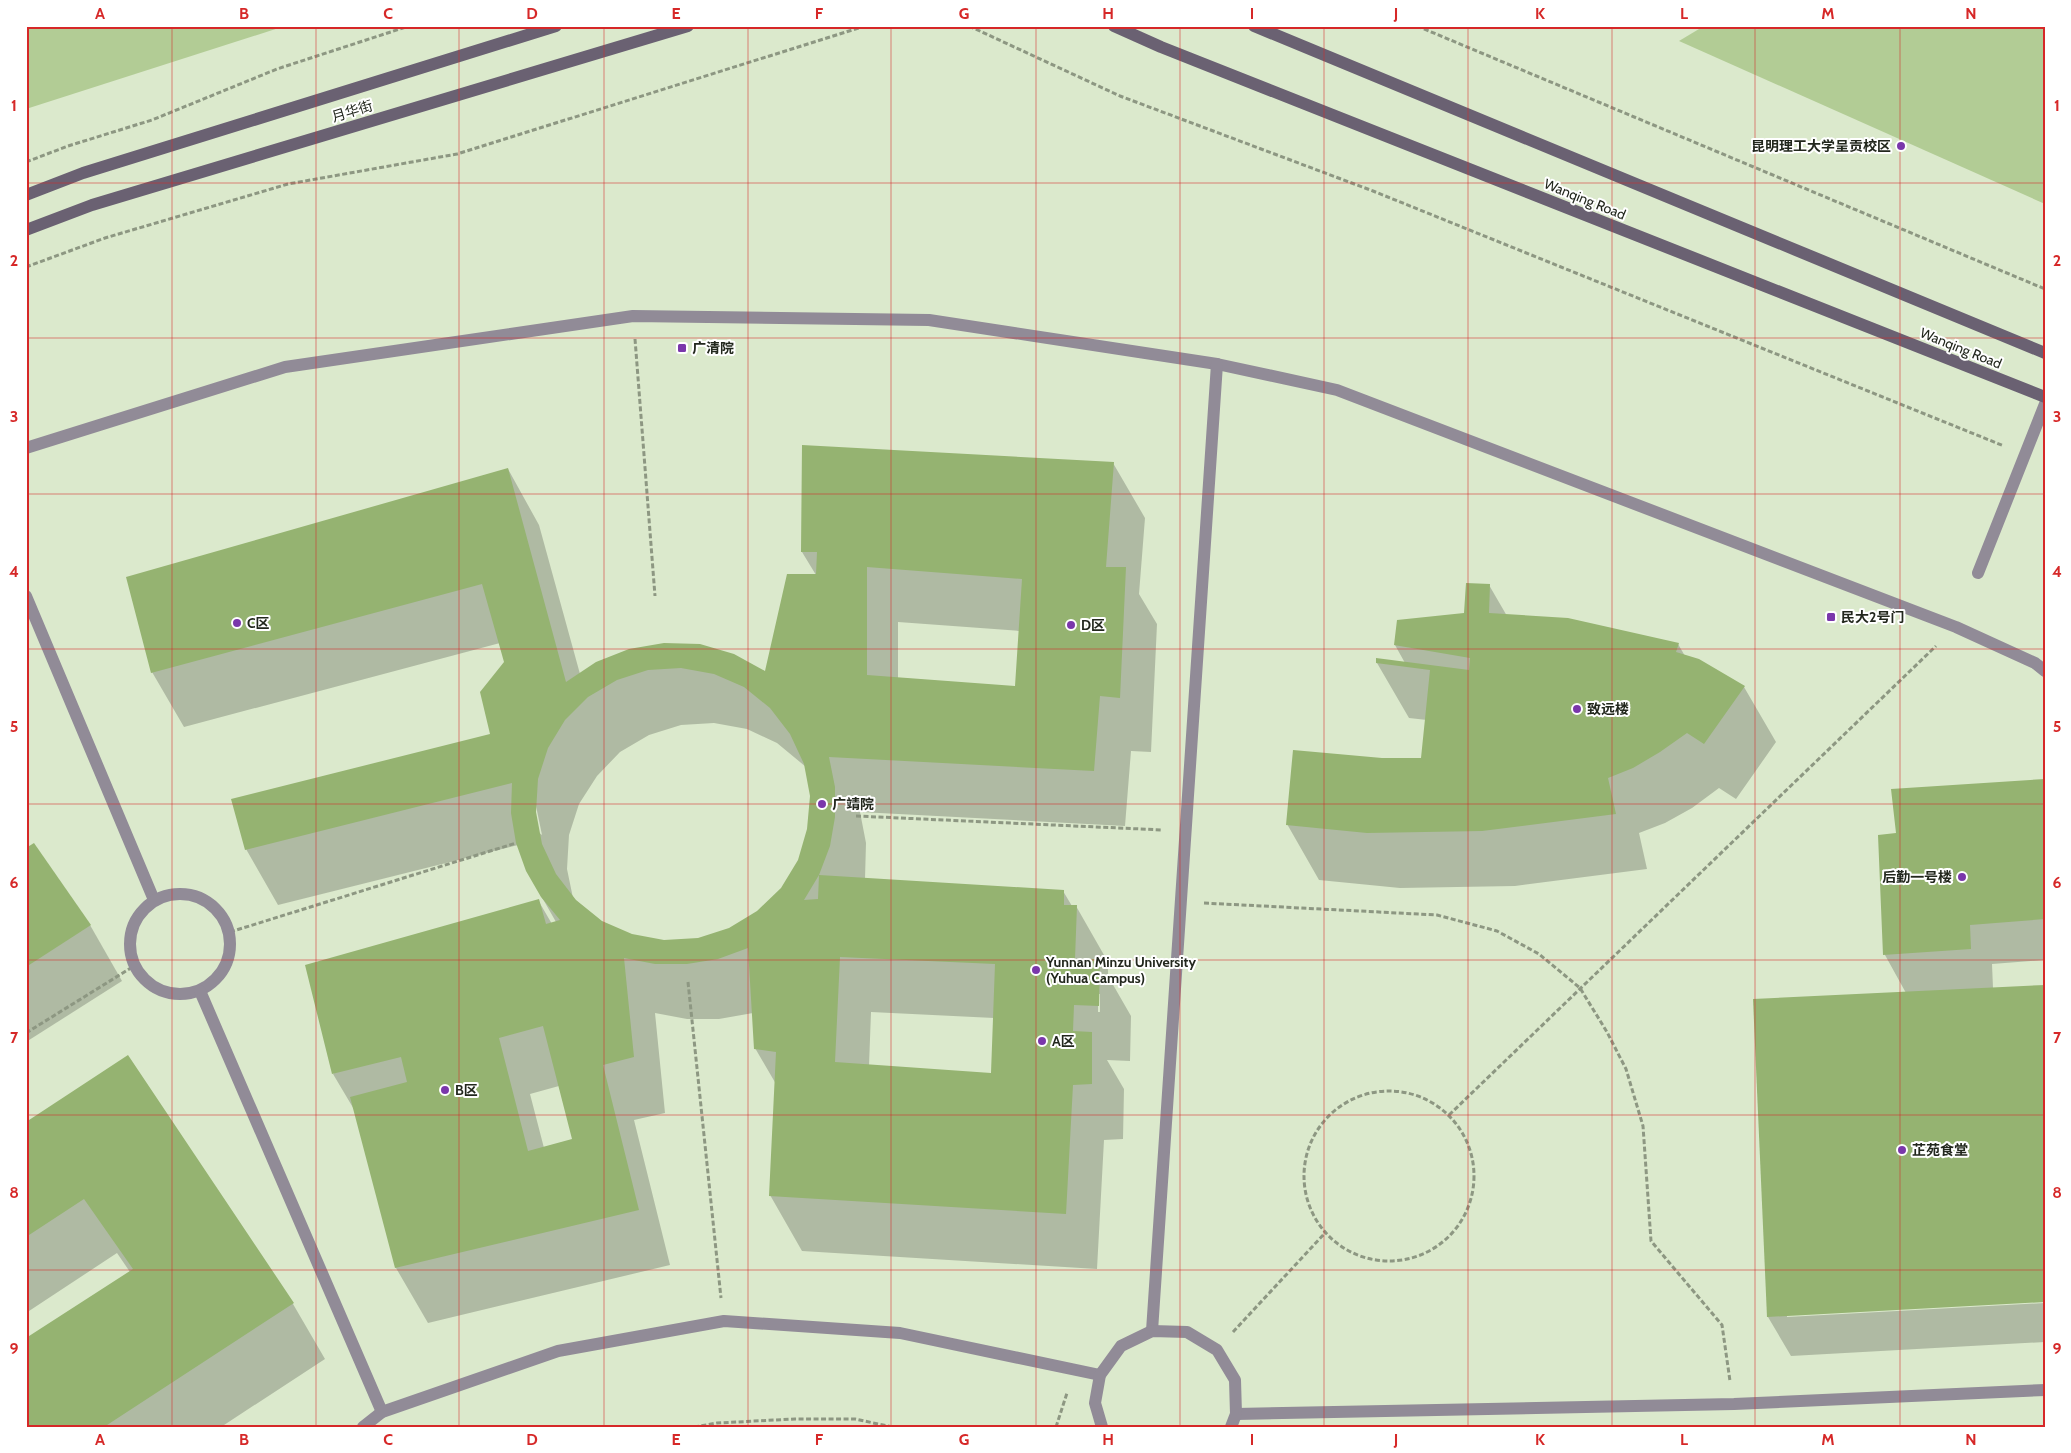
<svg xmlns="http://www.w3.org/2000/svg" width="2071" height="1453" viewBox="0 0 2071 1453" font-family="Cabin,'Noto Sans SC',sans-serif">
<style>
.green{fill:#b2cc95}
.shadow{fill:#0003;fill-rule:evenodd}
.building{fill:#95b371;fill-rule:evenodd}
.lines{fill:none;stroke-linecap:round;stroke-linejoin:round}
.path{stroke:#8d9782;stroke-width:3;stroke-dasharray:5 2.5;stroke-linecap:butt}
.lane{stroke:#918b97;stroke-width:12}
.secondary{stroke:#6a6172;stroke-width:12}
.grid{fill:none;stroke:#d62828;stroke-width:1;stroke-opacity:0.55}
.poi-dot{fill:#7a37ab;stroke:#fff;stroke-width:2}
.labels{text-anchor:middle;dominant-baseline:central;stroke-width:4;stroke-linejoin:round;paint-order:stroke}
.street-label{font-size:14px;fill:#22271d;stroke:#fff}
.poi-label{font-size:14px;font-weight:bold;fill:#22271d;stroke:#fff;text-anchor:start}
.neatline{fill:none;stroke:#d62828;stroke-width:2}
.grid-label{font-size:16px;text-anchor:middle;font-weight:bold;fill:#d62828}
</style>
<rect width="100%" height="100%" fill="#dbe9cc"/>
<g class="green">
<polygon points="26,26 285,26 26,109"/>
<polygon points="1704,26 2045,26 2045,204 1679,41"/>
</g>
<g class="shadow">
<path d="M1113,463L1145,518L1139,594L1157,624L1151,752L1131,751L1125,826L860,812L866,843L865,879L1063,891L1072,906H1076L1108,962V976L1131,1016L1130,1061L1107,1060L1124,1089L1123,1139L1104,1140L1097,1269L802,1251L770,1195L776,1084L755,1048L753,1013L719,1019H687L655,1013L665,1113L634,1120L670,1265L428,1323L396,1268L355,1111L333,1074L538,900L552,924L556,922L527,871L518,845L278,905L246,849L492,735L506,663L500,643L184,727L152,672L508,469L539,525L580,674L596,663L766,672L816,575L802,552ZM898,622L1020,631L1017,687L898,678ZM714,723L747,729L777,743L806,767L811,796L809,829L799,861L782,889L758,912L730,929L698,939L664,941L632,935L601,922L573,898L567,869L569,835L579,804L597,776L620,752L649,735L681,725ZM534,806H536L542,835L538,832ZM1098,994H1100V1012H1098ZM871,1012L994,1018L992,1075L869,1066ZM559,1086L574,1140L544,1148L530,1094Z"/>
<polygon points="1489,585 1507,616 1678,644 1685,656 1744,687 1776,742 1736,799 1719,788 1692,808 1665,823 1639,833 1647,869 1515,886 1400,888 1319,880 1287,824 1382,760 1423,759 1427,720 1409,718 1377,663 1405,663 1395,645 1465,615"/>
<polygon points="2045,780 2045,960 1992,964 1993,988 1787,1315 1787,1317 2045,1303 2045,1342 1791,1356 1768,1317 1906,993 1885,955 1897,835"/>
<polygon points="26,850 90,925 122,981 26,1042"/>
<polygon points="128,1057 293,1304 325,1359 221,1427 26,1427 130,1272 117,1253 26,1313 26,1123"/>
</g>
<g class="building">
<path d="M802,445L1114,462L1106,567H1126L1120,698L1100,696L1094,771L829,757L835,787V817L830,846L819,875L804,900L818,899L819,875L1064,890V905H1077L1075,959H1100L1099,1006L1074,1005L1073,1031L1092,1032V1084L1073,1085L1066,1214L769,1196L776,1052L754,1049L748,948L718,959L687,964H655L624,958L634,1057L603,1065L639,1210L395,1268L350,1097L407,1082L401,1057L332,1074L305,965L539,899L546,924L560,920L541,897L526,871L516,843L511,813L512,783L245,850L231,799L490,734L480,692L504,662L482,584L151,673L126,577L508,468L566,682L596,662L629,649L664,643L700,644L734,654L765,671L787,574H816L817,552H801ZM867,567L1022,579L1015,686L867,675ZM681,668L714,674L744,687L770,708L790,734L804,764L810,796L807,829L798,860L781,888L757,911L729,928L698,938L664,940L632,934L602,921L576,900L556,874L542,844L536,812L538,779L548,748L565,720L588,697L617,680L648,670ZM840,957L995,964L991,1073L835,1062ZM543,1026L572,1139L528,1151L499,1038Z"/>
<polygon points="1466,583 1490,584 1489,613 1568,618 1679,643 1676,652 1699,659 1745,686 1704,744 1687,733 1660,752 1633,768 1608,778 1616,814 1482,831 1367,833 1286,825 1293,750 1382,758 1421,758 1430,670 1376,663 1376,658 1469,670 1470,658 1394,645 1397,620 1464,613"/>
<polygon points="2045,779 2045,919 1970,925 1971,949 1883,955 1878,835 1896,833 1891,789"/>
<polygon points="34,843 91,925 26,967 26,848"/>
<polygon points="2045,985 2045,1302 1767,1317 1753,999"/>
<polygon points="128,1055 294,1303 104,1427 26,1427 26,1338 133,1269 84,1199 26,1237 26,1122"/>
</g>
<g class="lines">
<g class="path">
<polyline points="969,26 1120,96 1373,191 2004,446"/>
<polyline points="1417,26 2045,289"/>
<polyline points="26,162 68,146 152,120 277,69 409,26"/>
<polyline points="26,267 105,238 288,184 457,154 865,26"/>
<polyline points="635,339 655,596"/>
<polyline points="856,816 1163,830"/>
<polyline points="1204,903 1437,915 1497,931 1539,954 1580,988 1607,1032 1626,1069 1643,1126 1651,1241 1722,1325 1730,1381"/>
<polyline points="230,932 516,843"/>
<polyline points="688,982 721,1298"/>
<polyline points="26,1033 134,966"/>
<circle cx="1389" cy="1176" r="85"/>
<polyline points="1449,1115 1936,646"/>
<polyline points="1233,1332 1325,1233"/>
<polyline points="694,1427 717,1423 795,1419 855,1419 892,1427"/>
<polyline points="1056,1427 1067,1393"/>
</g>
<g class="lane">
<polyline points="26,448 285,367 633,316 929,320 1217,364 1337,390 1956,627 2035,663 2045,671"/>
<polyline points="1978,573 2045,404"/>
<polyline points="26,596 154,900"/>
<circle cx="180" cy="944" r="50"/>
<polyline points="200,991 382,1412"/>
<polyline points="1152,1331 1217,364"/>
<polyline points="1236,1414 1734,1404 2045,1390"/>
<polyline points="363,1427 382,1412 558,1351 724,1321 900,1333 1100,1375"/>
<polyline points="1102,1427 1095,1403 1100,1375 1121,1346 1152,1331 1187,1332 1217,1350 1235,1380 1236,1414 1231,1427"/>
</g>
<g class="secondary">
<polyline points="1114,26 1161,47 2045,397"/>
<polyline points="1254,26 2045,353"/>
<polyline points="26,195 83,173 556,26"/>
<polyline points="26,230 92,205 688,26"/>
</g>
</g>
<path class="grid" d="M172,26V1427M316,26V1427M459,26V1427M604,26V1427M748,26V1427M891,26V1427M1036,26V1427M1180,26V1427M1324,26V1427M1468,26V1427M1612,26V1427M1755,26V1427M1900,26V1427M26,183H2045M26,338H2045M26,494H2045M26,649H2045M26,804H2045M26,960H2045M26,1115H2045M26,1270H2045"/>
<g class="poi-dot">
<circle cx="1901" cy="146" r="5"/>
<rect x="677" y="343" width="10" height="10" rx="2.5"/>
<rect x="1826" y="612" width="10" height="10" rx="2.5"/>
<circle cx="237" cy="623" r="5"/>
<circle cx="1071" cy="625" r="5"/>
<circle cx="1577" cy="709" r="5"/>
<circle cx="822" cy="804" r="5"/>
<circle cx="1962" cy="877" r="5"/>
<circle cx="1036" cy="970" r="5"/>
<circle cx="1042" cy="1041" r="5"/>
<circle cx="445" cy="1090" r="5"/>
<circle cx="1902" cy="1150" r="5"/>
</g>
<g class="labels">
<g class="street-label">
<text transform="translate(352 111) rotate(-17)">月华街</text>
<text transform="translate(1585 199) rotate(22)">Wanqing Road</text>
<text transform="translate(1961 348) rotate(22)">Wanqing Road</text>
</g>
<g class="poi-label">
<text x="1891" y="146" text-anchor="end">昆明理工大学呈贡校区</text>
<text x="692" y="348">广清院</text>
<text x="1841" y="617">民大2号门</text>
<text x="247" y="623">C区</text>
<text x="1081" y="625">D区</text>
<text x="1587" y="709">致远楼</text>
<text x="832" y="804">广靖院</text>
<text x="1952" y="877" text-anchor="end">后勤一号楼</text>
<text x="1046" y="962">Yunnan Minzu University<tspan x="1046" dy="16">(Yuhua Campus)</tspan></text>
<text x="1052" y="1041">A区</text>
<text x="455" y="1090">B区</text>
<text x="1912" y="1150">芷苑食堂</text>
</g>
</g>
<rect width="2071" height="1453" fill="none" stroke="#ffffff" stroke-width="55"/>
<rect x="28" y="28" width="2016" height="1398" class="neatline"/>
<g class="grid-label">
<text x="100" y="19">A</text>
<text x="244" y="19">B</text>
<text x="388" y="19">C</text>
<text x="532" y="19">D</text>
<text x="676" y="19">E</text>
<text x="819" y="19">F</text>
<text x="964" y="19">G</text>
<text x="1108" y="19">H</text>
<text x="1252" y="19">I</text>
<text x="1396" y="19">J</text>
<text x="1540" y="19">K</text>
<text x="1684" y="19">L</text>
<text x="1828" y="19">M</text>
<text x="1971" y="19">N</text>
<text x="14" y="111">1</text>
<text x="2057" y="111">1</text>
<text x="14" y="266">2</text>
<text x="2057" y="266">2</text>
<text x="14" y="422">3</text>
<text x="2057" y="422">3</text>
<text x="14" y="577">4</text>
<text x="2057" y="577">4</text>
<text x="14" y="732">5</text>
<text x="2057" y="732">5</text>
<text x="14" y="888">6</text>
<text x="2057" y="888">6</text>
<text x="14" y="1043">7</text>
<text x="2057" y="1043">7</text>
<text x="14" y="1198">8</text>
<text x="2057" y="1198">8</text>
<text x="14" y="1354">9</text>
<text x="2057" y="1354">9</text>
<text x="100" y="1445">A</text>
<text x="244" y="1445">B</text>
<text x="388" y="1445">C</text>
<text x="532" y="1445">D</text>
<text x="676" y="1445">E</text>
<text x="819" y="1445">F</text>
<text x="964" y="1445">G</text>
<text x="1108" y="1445">H</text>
<text x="1252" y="1445">I</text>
<text x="1396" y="1445">J</text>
<text x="1540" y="1445">K</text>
<text x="1684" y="1445">L</text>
<text x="1828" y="1445">M</text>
<text x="1971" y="1445">N</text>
</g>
</svg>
